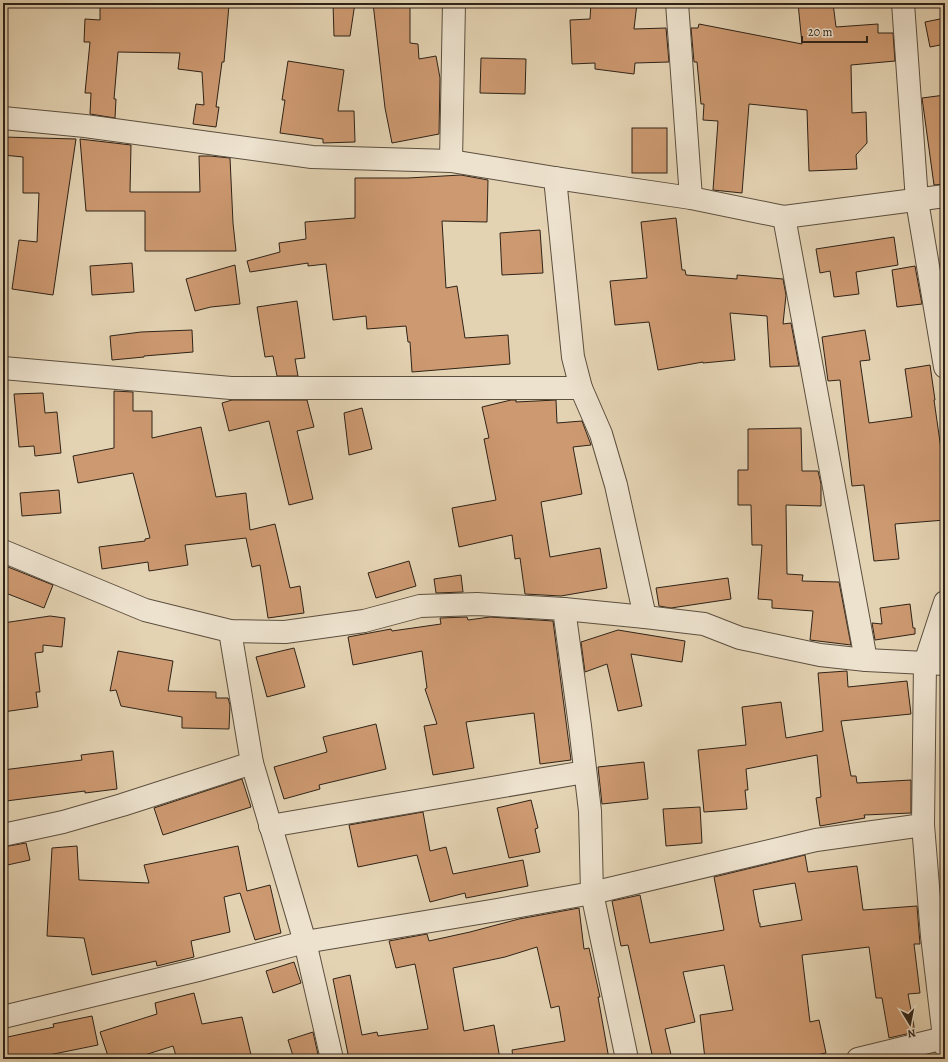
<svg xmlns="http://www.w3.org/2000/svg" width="948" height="1062" viewBox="0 0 948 1062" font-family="Alegreya,serif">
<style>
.building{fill:#cd9971;stroke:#2e2318;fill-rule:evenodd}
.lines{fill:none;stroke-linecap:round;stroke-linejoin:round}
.minor-casing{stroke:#5c4f3f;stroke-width:24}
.minor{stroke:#ede2ce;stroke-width:22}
</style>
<rect width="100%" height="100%" fill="#e4d3b3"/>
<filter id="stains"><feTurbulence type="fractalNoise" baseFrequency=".005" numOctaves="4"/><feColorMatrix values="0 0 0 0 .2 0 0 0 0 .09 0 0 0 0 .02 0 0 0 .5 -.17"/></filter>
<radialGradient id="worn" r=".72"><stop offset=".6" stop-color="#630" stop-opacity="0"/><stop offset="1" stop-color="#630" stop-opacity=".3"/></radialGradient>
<g class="building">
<polygon points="100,3 216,3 229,5 224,62 222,62 216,107 219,107 216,127 193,124 196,104 204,105 202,72 178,69 180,53 118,52 114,99 116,99 115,118 90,114 91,93 85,93 90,42 84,42 85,19 100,20"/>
<polygon points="333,3 355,3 350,36 334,36"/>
<polygon points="373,3 410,3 410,43 418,44 419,59 436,56 440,78 439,134 392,143 385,108"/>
<polygon points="591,3 637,3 634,29 666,28 669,62 635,63 634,74 595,69 595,63 572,64 570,20 590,19"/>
<polygon points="798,3 833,3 836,27 878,24 878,33 893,33 895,61 851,65 852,113 866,112 867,143 856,155 857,169 809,171 807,110 749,104 742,193 713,190 718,121 703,120 704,104 701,104 697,62 694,62 691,28 698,28 699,24 802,44"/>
<polygon points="945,18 945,44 930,47 925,22"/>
<polygon points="481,58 526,59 525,94 480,93"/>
<polygon points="288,61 344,70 338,111 354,111 355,142 323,143 323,139 280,133 285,100 282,100"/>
<polygon points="945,95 945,184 934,185 922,98"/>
<rect x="632" y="128" width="35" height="45"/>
<polygon points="3,137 76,139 53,295 12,289 19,240 37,242 39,193 23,193 23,157 3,155"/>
<polygon points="80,139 131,145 130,192 200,192 199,156 210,156 230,158 233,223 236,251 145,251 145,211 86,211"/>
<polygon points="461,175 488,180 487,222 442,221 446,288 457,286 465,338 508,335 510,364 412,372 410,342 408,342 406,326 367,329 366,316 333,320 326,264 308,266 308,263 250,272 247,261 280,252 279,243 306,239 305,222 355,218 355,178 408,178"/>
<polygon points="676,218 682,270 685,270 686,275 737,279 737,275 783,279 786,295 783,324 791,323 799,366 770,367 767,316 730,313 735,360 703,363 703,362 658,370 649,322 615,325 610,281 647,278 641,222"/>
<polygon points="540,230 543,273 502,275 500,233"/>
<polygon points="894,237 898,265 856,272 859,294 834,297 830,271 820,273 816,249"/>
<polygon points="945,262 945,292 940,263"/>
<polygon points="132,263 134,292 92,295 90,266"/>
<polygon points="235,265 240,304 211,307 195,311 186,279"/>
<polygon points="915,266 922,304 897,307 892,270"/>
<polygon points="297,301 305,358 295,359 298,376 277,376 273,356 265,357 257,307"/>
<polygon points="192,330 193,352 144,356 144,357 112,360 110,336 141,332"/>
<polygon points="865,330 870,360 860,361 869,423 912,417 905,369 930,365 935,400 934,400 945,477 945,520 895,524 899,559 874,561 864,485 852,486 840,380 828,381 822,337"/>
<polygon points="114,391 133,392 133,411 152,411 152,438 201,427 216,497 246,493 250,530 275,524 290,588 300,586 304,613 268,618 260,565 252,567 246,538 185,545 188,565 149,571 148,562 102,569 99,547 145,541 145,539 150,538 133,473 78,483 73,456 114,448"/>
<polygon points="43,393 45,413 57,412 61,453 35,456 34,446 19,447 14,394"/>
<polygon points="232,400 307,400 314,427 297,431 313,499 289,505 269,421 229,431 222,403"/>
<polygon points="511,400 516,400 516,402 556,400 557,423 582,421 591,445 573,447 582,494 541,502 550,557 600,548 607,588 561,596 525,594 520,558 515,559 512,535 459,547 452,508 496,500 484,439 489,438 482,407"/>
<polygon points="362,408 372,449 349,455 344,413"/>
<polygon points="801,428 802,471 818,471 821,484 821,506 786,505 787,574 803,575 802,581 839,582 851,645 810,640 813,611 772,608 772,600 758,599 762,545 752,545 751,505 738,505 738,470 748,470 748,429"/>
<polygon points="59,490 61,513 22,516 20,493"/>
<polygon points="409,561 416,586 376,598 368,573"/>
<polygon points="3,565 53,585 44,608 3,592"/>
<polygon points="461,575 463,592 436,593 434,579"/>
<polygon points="728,578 731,599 671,608 659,606 656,588"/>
<polygon points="910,604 913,628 915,628 915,634 875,640 872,623 882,624 880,608"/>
<polygon points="50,616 65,618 62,647 43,645 43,652 35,653 40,692 36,692 38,707 3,712 3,623"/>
<polygon points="467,617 468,620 490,617 553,621 571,760 540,764 534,713 466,722 474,768 433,775 424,726 437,724 425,689 427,688 422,651 353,665 348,637 391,629 392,631 441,624 440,618"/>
<polygon points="618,630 685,641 682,662 631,654 642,706 618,711 607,664 585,672 581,642"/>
<polygon points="294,648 305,687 267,697 256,657"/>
<polygon points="118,651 173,661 168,691 216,692 216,698 228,698 230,705 229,729 182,728 182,717 121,706 116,690 110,691"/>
<polygon points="847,671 848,687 907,681 911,714 841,721 851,776 856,776 857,783 911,780 911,813 864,815 865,818 820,826 816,798 821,797 817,755 746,769 748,790 745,790 747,809 704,812 698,750 746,745 742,707 781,702 786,738 823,731 818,673"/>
<polygon points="376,724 386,769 319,785 320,789 284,799 274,767 327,752 323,737"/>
<polygon points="113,751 117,789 85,793 85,791 6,801 3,770 82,760 81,755"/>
<polygon points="644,762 648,799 602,804 598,767"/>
<polygon points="242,779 251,807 163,835 154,808"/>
<polygon points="531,800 538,828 535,829 540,852 509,858 497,808"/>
<polygon points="700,807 702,843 666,846 663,809"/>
<polygon points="423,812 430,851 446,847 453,874 523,860 528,886 466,898 465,893 430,902 417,855 358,867 349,825"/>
<polygon points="26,843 30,860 3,866 3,847"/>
<polygon points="77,846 79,880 149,883 144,865 238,846 247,891 270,885 281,933 255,940 240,893 224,897 230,932 191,941 194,957 157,966 156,961 92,975 84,938 47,936 52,848"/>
<path d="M805,855L808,872L857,866L863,910L917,906L920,944H914L920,993L908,994L915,1032L889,1038L882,998H876L869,947L802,955L810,1022L819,1020L826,1053L797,1059H705L700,1015L733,1010L724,965L683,972L695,1022L665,1029L672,1059H653L628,945L621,946L612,901L640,895L650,943L724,930L714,877ZM795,883L802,920L760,927V923H759L753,890Z"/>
<polygon points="579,908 584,949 589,948 600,997 598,997 609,1059 513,1059 512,1050 565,1041 559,1006 551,1008 537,947 505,957 453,968 464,1031 494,1025 500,1059 349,1059 333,979 350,975 362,1035 377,1032 378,1036 428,1029 415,964 396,968 389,941 427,934 429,941 470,932 519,919"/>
<polygon points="294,962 301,983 273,993 266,971"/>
<polygon points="194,993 202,1024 242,1017 252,1059 177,1059 173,1046 132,1059 109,1059 100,1032 157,1014 155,1003"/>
<polygon points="92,1016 98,1045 29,1059 3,1059 3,1038 54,1027 53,1024"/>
<polygon points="313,1032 319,1059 294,1059 288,1040"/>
</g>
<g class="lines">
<g class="minor-casing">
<g id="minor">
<polyline points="677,3 691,198"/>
<polyline points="903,3 917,201 945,367"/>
<polyline points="3,118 85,126 312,157 451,161 555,178 691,198 784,217 945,196"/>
<polyline points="451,161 454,3"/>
<polyline points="555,178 573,357 581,388 601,434 616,485 645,617"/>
<polyline points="784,217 866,660"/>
<polyline points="3,368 231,388 581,388"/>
<polyline points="3,551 145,610 230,631 285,632 364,621 420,606 477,604 564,609 645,617 704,624 740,638 820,655 866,660 945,664"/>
<polyline points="945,602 925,663 923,825 932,936 945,1046"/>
<polyline points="564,609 580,726 590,811 592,893 627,1059"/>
<polyline points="230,631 252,763 305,942 332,1059"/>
<polyline points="270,826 585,772"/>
<polyline points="3,835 63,822 122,805 252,763"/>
<polyline points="3,1017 198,970 305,942 497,910 592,893 816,840 923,825"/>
<polyline points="858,1059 944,1038"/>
</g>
</g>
<use href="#minor" class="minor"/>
</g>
<rect width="948" height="1062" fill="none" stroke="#e4d3b3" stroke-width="16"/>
<rect x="4" y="4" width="940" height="1054" fill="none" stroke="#2e2318" stroke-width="2"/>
<rect x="8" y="8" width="932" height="1046" fill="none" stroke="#2e2318"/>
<g transform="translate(910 1024) rotate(170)" stroke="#ede2ce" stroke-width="3" paint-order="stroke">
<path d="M0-3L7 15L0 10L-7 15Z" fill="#2e2318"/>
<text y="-6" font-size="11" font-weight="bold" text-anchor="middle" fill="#2e2318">N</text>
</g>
<path d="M802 36v6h65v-6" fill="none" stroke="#2e2318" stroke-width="2"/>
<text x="808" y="36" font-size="12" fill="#2e2318" stroke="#ede2ce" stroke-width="3" paint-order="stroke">20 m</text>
<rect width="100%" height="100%" filter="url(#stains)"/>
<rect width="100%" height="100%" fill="url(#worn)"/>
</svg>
